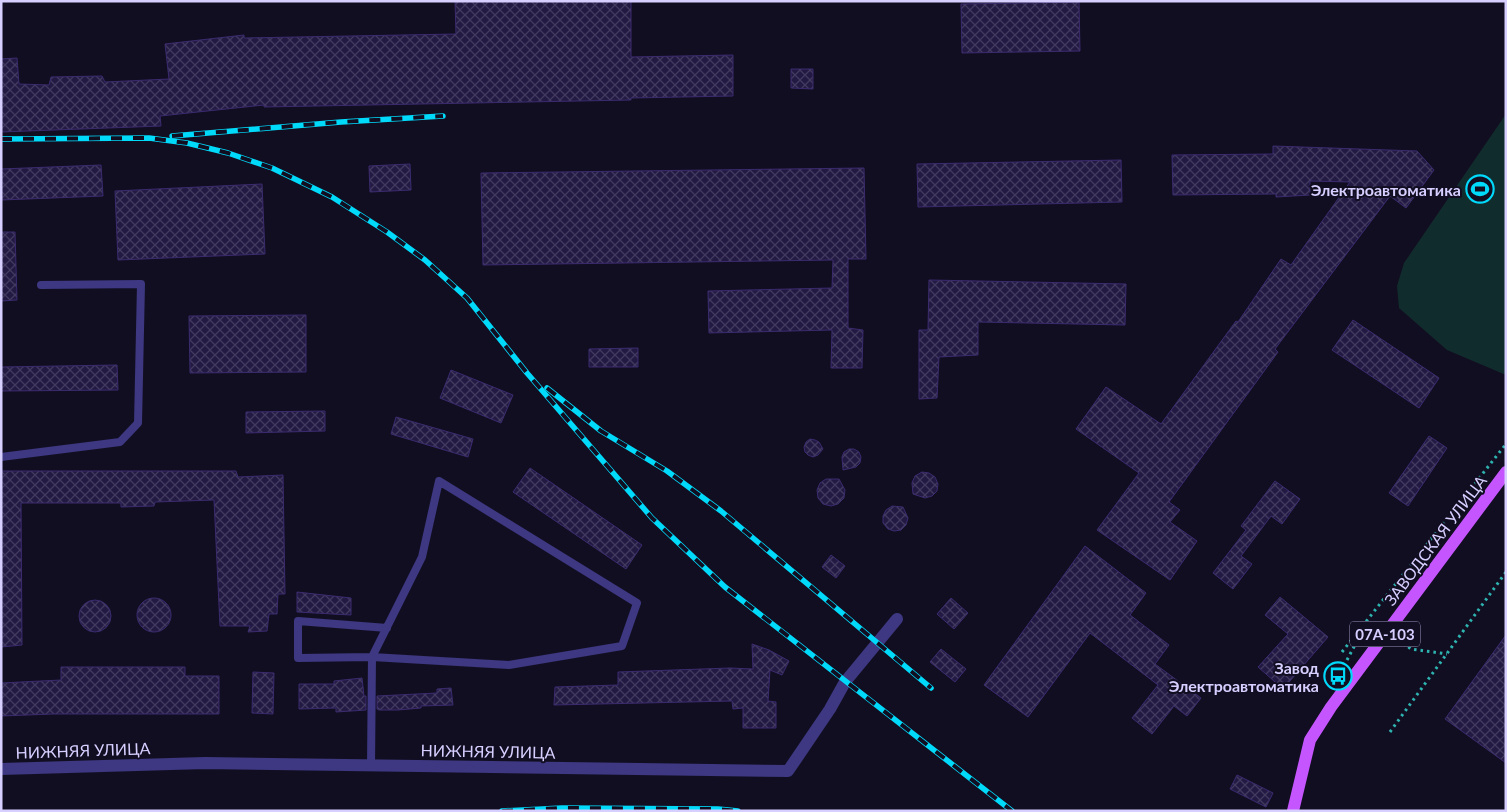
<svg xmlns="http://www.w3.org/2000/svg" width="1507" height="812" viewBox="0 0 1507 812" font-family="Lato,sans-serif">
<style>
.grass{fill:#112c2c}
.building{fill:url(#building-cross-hatch);stroke:#3b2b6f}
.lines{fill:none;stroke-linecap:round;stroke-linejoin:round}
.path{stroke:#2eb4b0;stroke-width:3;stroke-dasharray:2.5 4;stroke-linecap:butt}
.service{stroke:#3d3881;stroke-width:8}
.minor{stroke:#3d3881;stroke-width:12}
.primary{stroke:#c556ff;stroke-width:12}
.rail-casing{stroke:#00dafa;stroke-width:5.5}
.rail{stroke:#120e22;stroke-width:4;stroke-dasharray:11;stroke-linecap:butt}
.labels{text-anchor:middle;dominant-baseline:central;stroke-width:4;stroke-linejoin:round;paint-order:stroke}
.shield{fill:#120e22;stroke:#9b95bd;stroke-width:1}
.shield-label{font-size:15px;font-weight:bold;fill:#d6cfff}
.poi-label{font-size:16px;font-weight:bold;fill:#d6cfff;stroke:#120e22;text-anchor:end}
.street-label{font-size:16px;fill:#d6cfff;stroke:#120e22}
</style>
<defs>
<pattern id="building-cross-hatch" width="8" height="8" patternUnits="userSpaceOnUse" patternTransform="scale(1.25)"><rect width="8" height="8" fill="#231a43"/><path d="M0 0l8 8M0 8l8-8" fill="none" stroke="#423a5f"/></pattern>
</defs>
<rect width="100%" height="100%" fill="#120e22"/>
<polygon class="grass" points="1506,114 1506,375 1447,350 1399,308 1397,286 1404,263"/>
<g class="building">
<polygon points="455,1 631,1 631,57 733,55 733,96 631,98 631,100 264,107 264,105 160,116 161,126 1,132 1,59 17,58 19,84 49,85 51,77 102,76 105,82 169,79 165,44 244,35 244,38 456,34"/>
<polygon points="1079,2 1080,51 962,53 961,4"/>
<polygon points="791,69 813,69 813,89 791,88"/>
<polygon points="1273,146 1417,151 1434,170 1406,208 1390,196 1275,349 1278,352 1169,502 1180,510 1170,522 1197,541 1170,580 1097,530 1139,473 1076,429 1106,387 1161,424 1236,321 1238,322 1281,259 1291,265 1350,182 1310,181 1310,195 1276,197 1276,194 1173,195 1172,155 1273,154"/>
<polygon points="1121,160 1122,202 918,207 917,164"/>
<polygon points="410,164 411,190 370,192 369,166"/>
<polygon points="101,165 103,196 1,200 1,169"/>
<polygon points="864,168 866,259 848,259 848,328 863,330 862,368 831,368 832,330 709,333 708,291 832,288 833,260 483,265 481,173"/>
<polygon points="262,184 265,254 118,260 115,191"/>
<polygon points="1,232 15,232 17,300 1,301"/>
<polygon points="929,280 1126,284 1125,325 978,322 978,355 939,357 937,398 919,399 919,330 928,330"/>
<polygon points="306,315 306,372 190,373 189,316"/>
<polygon points="1353,320 1439,378 1419,408 1332,350"/>
<polygon points="638,348 638,367 589,367 589,349"/>
<polygon points="117,365 118,390 1,391 1,367"/>
<polygon points="451,370 513,395 501,423 440,398"/>
<polygon points="325,411 325,431 246,433 246,412"/>
<polygon points="396,417 473,439 468,457 391,434"/>
<polygon points="1429,436 1447,448 1408,506 1389,493"/>
<polygon points="810,439 815,440 819,442 823,449 818,455 813,457 808,455 805,452 804,447 806,442"/>
<polygon points="849,449 854,449 859,452 861,457 860,463 856,467 843,470 842,457 844,452"/>
<polygon points="530,468 642,545 626,569 513,492"/>
<polygon points="1,471 236,471 238,477 283,475 285,594 278,594 277,614 269,614 267,631 248,632 250,626 220,626 214,500 155,502 154,506 121,507 121,503 21,503 22,645 1,647"/>
<polygon points="922,472 929,473 935,477 938,484 937,491 932,496 925,498 913,494 912,483 915,476"/>
<polygon points="826,479 839,479 845,490 844,498 838,504 831,506 823,504 818,498 817,490 820,483"/>
<polygon points="1275,481 1300,499 1282,524 1271,516 1241,556 1252,564 1233,589 1213,573 1246,530 1241,526"/>
<polygon points="892,506 903,507 908,518 906,525 901,530 894,531 888,529 883,523 883,516 886,510"/>
<polygon points="1085,546 1146,593 1130,615 1169,645 1155,664 1201,698 1187,716 1174,706 1152,734 1132,718 1158,685 1090,633 1028,717 984,685"/>
<polygon points="831,555 845,566 836,578 822,567"/>
<polygon points="297,592 351,598 351,615 297,612"/>
<polygon points="1280,597 1328,637 1283,689 1258,667 1288,634 1265,615"/>
<circle cx="154" cy="615" r="17"/>
<polygon points="951,598 968,613 954,629 937,614"/>
<circle cx="95" cy="616" r="16"/>
<polygon points="1506,635 1506,763 1445,719"/>
<polygon points="752,644 769,650 789,661 782,675 770,670 768,701 776,702 776,728 743,728 743,708 733,709 732,701 554,705 555,687 618,685 618,672 730,668 753,669"/>
<polygon points="941,649 966,669 955,682 930,662"/>
<polygon points="61,667 185,667 185,676 219,676 219,714 53,714 1,716 1,683 61,680"/>
<polygon points="253,672 274,673 273,714 252,713"/>
<polygon points="362,678 364,696 366,696 366,710 336,712 336,708 299,709 299,684 334,684 334,681"/>
<polygon points="451,688 453,705 421,706 421,708 398,710 379,710 377,709 377,696 437,693 437,689"/>
<polygon points="1237,775 1273,793 1266,807 1230,789"/>
</g>
<g class="lines">
<g class="path">
<polyline points="1398,639 1411,649 1447,654"/>
<polyline points="1342,652 1506,444"/>
<polyline points="1347,660 1365,626"/>
<polyline points="1390,732 1506,572"/>
</g>
<g class="service">
<polyline points="1,457 120,442 138,423 141,284 41,285"/>
<polyline points="371,766 372,657 422,557 439,481 637,603 622,646 509,665 372,657 298,658 298,621 387,628"/>
</g>
<polyline class="minor" points="1,769 205,763 788,771 830,709 845,682 897,619"/>
<polyline class="primary" points="1293,811 1310,740 1331,707 1506,472"/>
<g class="rail-casing">
<g id="rail">
<polyline points="172,136 341,122 443,116"/>
<polyline points="1,139 149,138 187,143 228,153 272,168 332,197 387,232 425,260 467,298 527,373 652,518 725,587 1012,811"/>
<polyline points="547,388 601,431 667,471 721,511 931,688"/>
<polyline points="502,811 562,808 718,809 738,811"/>
</g>
</g>
<use href="#rail" class="rail"/>
</g>
<defs>
<g id="stadium-ring" transform="scale(1.4375)"><circle r="9.5" fill="#120e22" stroke="#00dafa" stroke-width="1.5"/><path d="M0-5a6.5 5 0 1 0 0 10a6.5 5 0 1 0 0-10ZM-3.5-1.8h7v3.6h-7Z" fill="#00dafa"/></g>
<g id="bus-ring" transform="scale(1.4375)"><circle r="9.5" fill="#120e22" stroke="#00dafa" stroke-width="1.5"/><path d="M-5-6H5V4H4V6H2V4H-2V6H-4V4H-5ZM-3.5-4V0h7V-4ZM-3.5 1.2v1.5H-2V1.2ZM2 1.2v1.5H3.5V1.2Z" fill="#00dafa"/></g>
</defs>
<g fill-rule="evenodd">
<use href="#stadium-ring" x="1480" y="189"/>
<use href="#bus-ring" x="1338" y="676"/>
</g>
<g class="labels">
<rect class="shield" x="1350" y="621.5" width="70" height="25" rx="4"/>
<g class="shield-label">
<text x="1385" y="634">07А-103</text>
</g>
<g class="poi-label">
<text x="1461" y="189">Электроавтоматика</text>
<text x="1319" y="667">Завод<tspan x="1319" dy="18">Электроавтоматика</tspan></text>
</g>
<g class="street-label">
<text transform="translate(1435 540) rotate(-53)">ЗАВОДСКАЯ УЛИЦА</text>
<text transform="translate(83 750) rotate(-2)">НИЖНЯЯ УЛИЦА</text>
<text transform="translate(488 751) rotate(1)">НИЖНЯЯ УЛИЦА</text>
</g>
</g>
<rect width="1507" height="812" fill="none" stroke="#d6cfff" stroke-width="5"/>
</svg>
